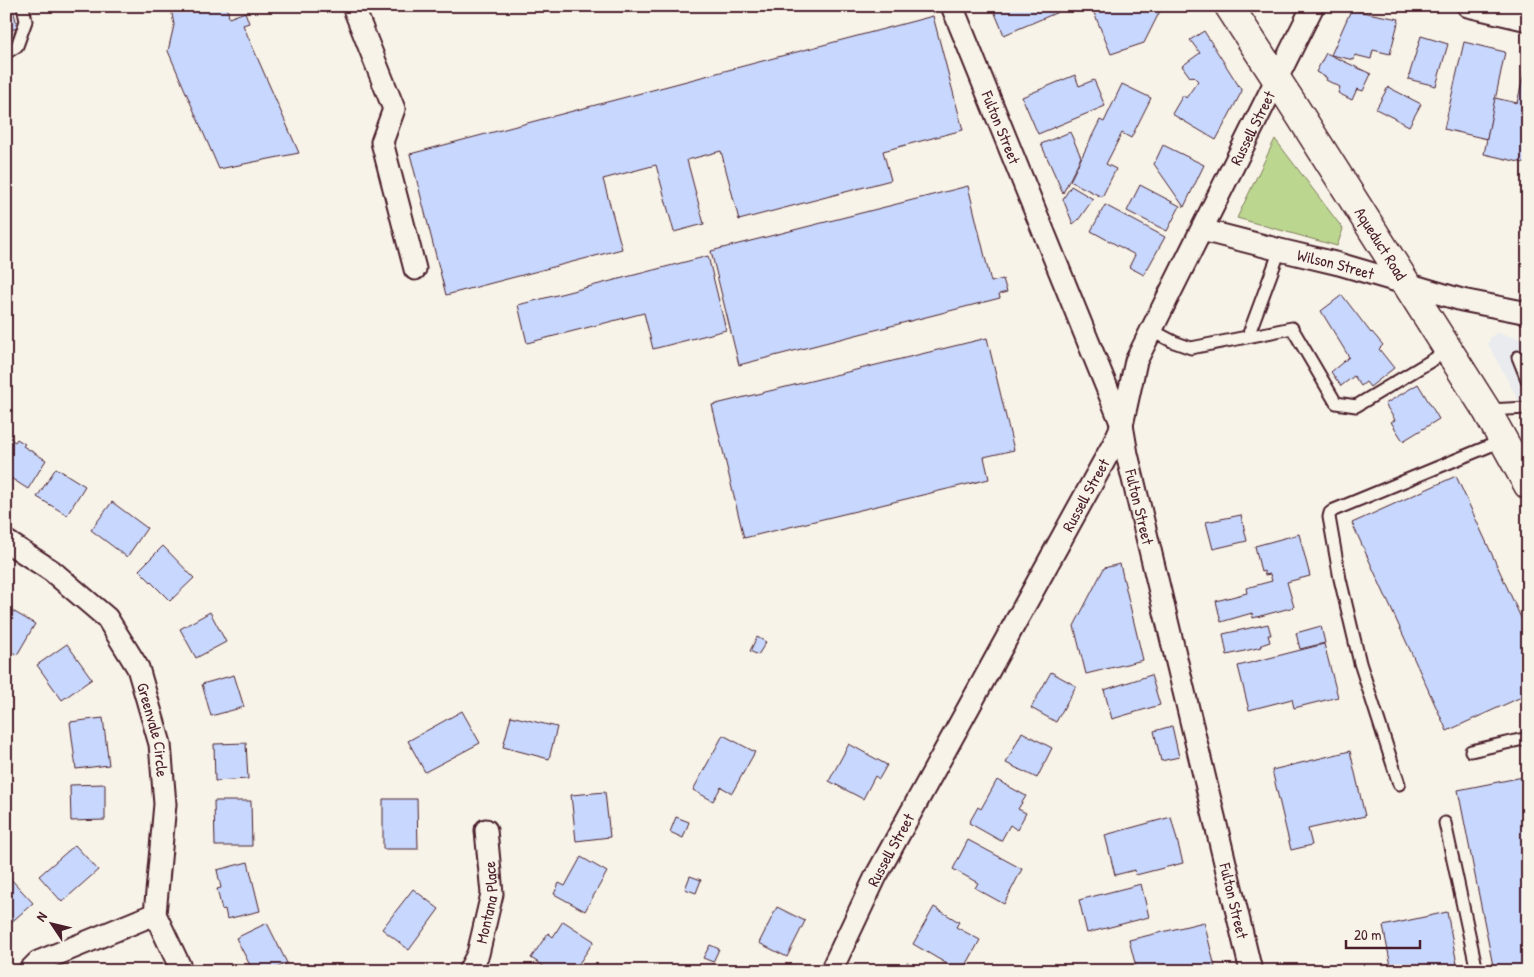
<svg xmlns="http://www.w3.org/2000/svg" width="1534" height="977" viewBox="0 0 1534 977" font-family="'Patrick Hand',sans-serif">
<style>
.built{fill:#e9ebee}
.green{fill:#bbd78f;stroke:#827b5d}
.building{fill:#c7d7fd;stroke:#4a1f2b}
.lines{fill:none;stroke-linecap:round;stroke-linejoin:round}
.service-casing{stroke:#4a1f2b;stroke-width:15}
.minor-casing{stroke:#4a1f2b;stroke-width:25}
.tertiary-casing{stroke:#4a1f2b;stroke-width:31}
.service{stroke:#f7f3e8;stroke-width:11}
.minor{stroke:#f7f3e8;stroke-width:21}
.tertiary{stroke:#f7f3e8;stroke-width:28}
.labels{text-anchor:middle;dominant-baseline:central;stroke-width:5;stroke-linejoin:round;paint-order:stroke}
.street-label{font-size:16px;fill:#4a1f2b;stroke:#f7f3e8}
</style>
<rect width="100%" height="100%" fill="#f7f3e8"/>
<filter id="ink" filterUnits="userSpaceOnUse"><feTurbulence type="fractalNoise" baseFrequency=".02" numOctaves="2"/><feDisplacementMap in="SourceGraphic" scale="10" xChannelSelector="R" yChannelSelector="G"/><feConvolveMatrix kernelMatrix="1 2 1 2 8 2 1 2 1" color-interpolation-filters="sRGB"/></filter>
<g filter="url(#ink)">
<polygon class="built" points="1496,333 1528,340 1528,418 1488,344 1490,338"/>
<polygon class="green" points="1275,139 1343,229 1337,246 1237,218"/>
<g class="building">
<polygon points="6,6 12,6 18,28 6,31"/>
<polygon points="153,6 227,6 229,18 245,12 249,23 243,25 299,153 219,169 168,51 174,25 171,8 153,11"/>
<polygon points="992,6 1072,6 1004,35"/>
<polygon points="1096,6 1161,6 1162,7 1144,43 1111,54 1092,8"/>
<polygon points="1351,10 1399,19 1390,54 1373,50 1371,59 1355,55 1354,60 1331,55"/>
<polygon points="933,16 963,130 883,151 891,180 739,220 721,151 687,160 704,224 674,232 656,165 603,179 622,249 446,295 410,154"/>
<polygon points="1204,31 1242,91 1216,140 1172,114 1183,95 1186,98 1198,81 1193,76 1190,77 1182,66 1200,53 1190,40"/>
<polygon points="1421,36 1448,44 1436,86 1408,79"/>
<polygon points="1464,42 1505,52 1487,139 1444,129"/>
<polygon points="1326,53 1371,74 1363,91 1357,89 1352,100 1338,93 1340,87 1326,80 1327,78 1316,72"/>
<polygon points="1528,57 1528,164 1484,154 1495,98 1517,103"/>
<polygon points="1075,75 1079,86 1094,80 1105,106 1038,134 1022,97"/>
<polygon points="1122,84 1151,98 1131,138 1122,133 1106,164 1116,169 1102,197 1070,181 1100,120 1104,122"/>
<polygon points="1388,87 1421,104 1409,126 1376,109"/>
<polygon points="1070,132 1081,157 1063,193 1041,144"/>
<polygon points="1163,145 1204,165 1184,207 1154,164"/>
<polygon points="1140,185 1180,206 1167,231 1127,211"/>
<polygon points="968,186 991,282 1003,279 1007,292 999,294 1000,298 739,365 711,251"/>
<polygon points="1071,186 1093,199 1079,219 1073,224 1063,199"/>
<polygon points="1105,205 1165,237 1144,275 1129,267 1135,255 1091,231"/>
<polygon points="708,256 726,330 653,349 644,313 527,343 518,305"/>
<polygon points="1342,295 1371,333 1372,332 1383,345 1379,349 1394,368 1370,387 1366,382 1361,386 1354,376 1341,386 1331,372 1349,357 1321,311"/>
<polygon points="987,338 1014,450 984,457 989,479 744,538 712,405"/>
<polygon points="1418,384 1439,419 1403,441 1391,422 1395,420 1385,404"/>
<polygon points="9,438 15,442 17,439 25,444 23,446 46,460 28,489 6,475 6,441"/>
<polygon points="56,468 85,486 67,515 37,497"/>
<polygon points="1456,476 1528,633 1528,694 1447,731 1352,523"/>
<polygon points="112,502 147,528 127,557 91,530"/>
<polygon points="1241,515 1247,541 1213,549 1206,522"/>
<polygon points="1299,534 1310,576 1287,582 1294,607 1253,618 1252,613 1221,622 1216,601 1247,593 1246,588 1272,581 1270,574 1265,575 1264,571 1261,572 1255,546"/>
<polygon points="163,546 194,578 170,601 139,570"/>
<polygon points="1120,564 1143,660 1086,674 1074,626 1104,568"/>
<polygon points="6,607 35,624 17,655 6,648"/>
<polygon points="210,612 226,642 196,658 180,629"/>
<polygon points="1268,624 1271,635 1268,635 1270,642 1261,645 1262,647 1227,655 1223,634"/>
<polygon points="1321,626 1325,643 1300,649 1296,633"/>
<polygon points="757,637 766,642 758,655 750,651"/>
<polygon points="67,644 92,679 62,700 37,665"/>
<polygon points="1324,644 1338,697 1294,708 1292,699 1249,710 1238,666"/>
<polygon points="1051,672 1076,686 1056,722 1031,708"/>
<polygon points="234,675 244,707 211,716 202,684"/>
<polygon points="1151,675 1160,705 1112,719 1104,690"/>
<polygon points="462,711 480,743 425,772 408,741"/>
<polygon points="511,716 557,727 549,759 503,747"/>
<polygon points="103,718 109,765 76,769 70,722"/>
<polygon points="1172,726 1179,757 1161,761 1154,731"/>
<polygon points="1022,732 1052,748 1037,778 1006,763"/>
<polygon points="723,735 755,752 732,793 721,787 713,801 693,790"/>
<polygon points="246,743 248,779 215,781 214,744"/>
<polygon points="849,744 887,765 879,779 875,776 863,799 829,781"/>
<polygon points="1350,751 1365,816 1308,829 1312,845 1291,850 1272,770"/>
<polygon points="1528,776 1528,971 1494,971 1458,790"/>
<polygon points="997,780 1026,796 1018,809 1026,813 1017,830 1010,825 1001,841 969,823 978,807 981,809"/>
<polygon points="105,784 105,820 71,821 70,785"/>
<polygon points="605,792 610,837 576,841 571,795"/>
<polygon points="383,799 417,799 418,849 383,849"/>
<polygon points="214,801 251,801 252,846 215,846"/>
<polygon points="676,817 689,822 683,838 670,832"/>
<polygon points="1171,817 1183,863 1136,875 1135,870 1115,875 1105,835"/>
<polygon points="968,840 1022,869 1004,904 975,888 978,883 953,869"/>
<polygon points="75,845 98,870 62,902 39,876"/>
<polygon points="581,857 607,872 585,911 554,894 559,883 565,886"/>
<polygon points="248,862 260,911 227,919 225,909 222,910 217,889 221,888 217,870"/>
<polygon points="690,876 701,880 696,893 685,889"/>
<polygon points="9,877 33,903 6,927 6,879"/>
<polygon points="1141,884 1149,917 1087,933 1079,900"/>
<polygon points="413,889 439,909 409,950 382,929"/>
<polygon points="777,907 805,921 787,957 759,943"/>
<polygon points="934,907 959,922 956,927 980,940 963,971 959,971 913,944"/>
<polygon points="1447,912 1457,964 1426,971 1392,971 1383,926"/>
<polygon points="563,921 594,941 574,971 551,971 531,958 548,933 553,937"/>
<polygon points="1204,922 1215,967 1200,971 1137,971 1129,940"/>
<polygon points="267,923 287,963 270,971 253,971 236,938"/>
<polygon points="710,945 719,949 713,962 703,958"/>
<polygon points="907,962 923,971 902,971"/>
</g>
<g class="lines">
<g class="service-casing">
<g id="service">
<polyline points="6,53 17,46 26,21 23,6"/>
<polyline points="1151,330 1174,342 1191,348 1292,328 1336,403 1356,406 1449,350"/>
<polyline points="1248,336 1280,250"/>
<polyline points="1518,357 1528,382"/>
<polyline points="1487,410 1528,408"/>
<polyline points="1471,751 1528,738"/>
<polyline points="1399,784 1360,663 1340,579 1329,517 1330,513 1334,510 1504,440"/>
<polyline points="1445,823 1477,971"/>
</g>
</g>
<g class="minor-casing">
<g id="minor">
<polyline points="353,6 394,109 382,142 415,269"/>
<path id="s1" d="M952,6L1122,425L1127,454L1251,971"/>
<polyline points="1468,6 1528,20"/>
<path id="s2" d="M1202,230L1280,250L1339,264L1462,300L1528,313"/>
<path id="s3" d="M6,541L52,571L107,618L138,668L160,744L165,804L155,914L182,971"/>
<polyline points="29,971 38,962 155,914"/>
<path id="s4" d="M469,971L478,954L492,894L486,830"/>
<path id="s5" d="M831,971L876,876L1114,443L1122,425L1136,361L1313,6"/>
</g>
</g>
<g class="tertiary-casing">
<g id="tertiary">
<path id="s6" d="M1229,6L1294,106L1487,411L1528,485"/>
</g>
</g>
<use href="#service" class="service"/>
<use href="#minor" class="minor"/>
<use href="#tertiary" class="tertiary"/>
</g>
</g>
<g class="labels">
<g class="street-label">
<text stroke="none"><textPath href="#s5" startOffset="945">Russell Street</textPath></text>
<text stroke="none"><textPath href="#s1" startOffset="131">Fulton Street</textPath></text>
<text stroke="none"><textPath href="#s6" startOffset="282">Aqueduct Road</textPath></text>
<text stroke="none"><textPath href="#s2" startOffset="138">Wilson Street</textPath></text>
<text stroke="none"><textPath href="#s5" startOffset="540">Russell Street</textPath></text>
<text stroke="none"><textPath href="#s1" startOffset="536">Fulton Street</textPath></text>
<text stroke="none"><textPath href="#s3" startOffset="250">Greenvale Circle</textPath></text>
<text stroke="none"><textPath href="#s5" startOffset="135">Russell Street</textPath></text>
<text stroke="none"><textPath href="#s1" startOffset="941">Fulton Street</textPath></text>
<text stroke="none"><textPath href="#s4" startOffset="72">Montana Place</textPath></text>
</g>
</g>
<rect width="1534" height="977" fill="none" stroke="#f7f3e8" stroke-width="25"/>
<rect x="12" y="12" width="1509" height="952" fill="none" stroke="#4a1f2b" stroke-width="2" filter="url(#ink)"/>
<g transform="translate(52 924) rotate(305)" stroke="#f7f3e8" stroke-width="4" paint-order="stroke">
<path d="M0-4L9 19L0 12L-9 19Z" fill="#4a1f2b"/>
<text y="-8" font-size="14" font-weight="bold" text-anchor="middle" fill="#4a1f2b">N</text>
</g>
<path d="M1346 940v8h74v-8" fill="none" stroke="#4a1f2b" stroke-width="2.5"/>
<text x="1354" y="940" font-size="15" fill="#4a1f2b" stroke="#f7f3e8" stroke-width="4" paint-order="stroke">20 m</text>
</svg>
